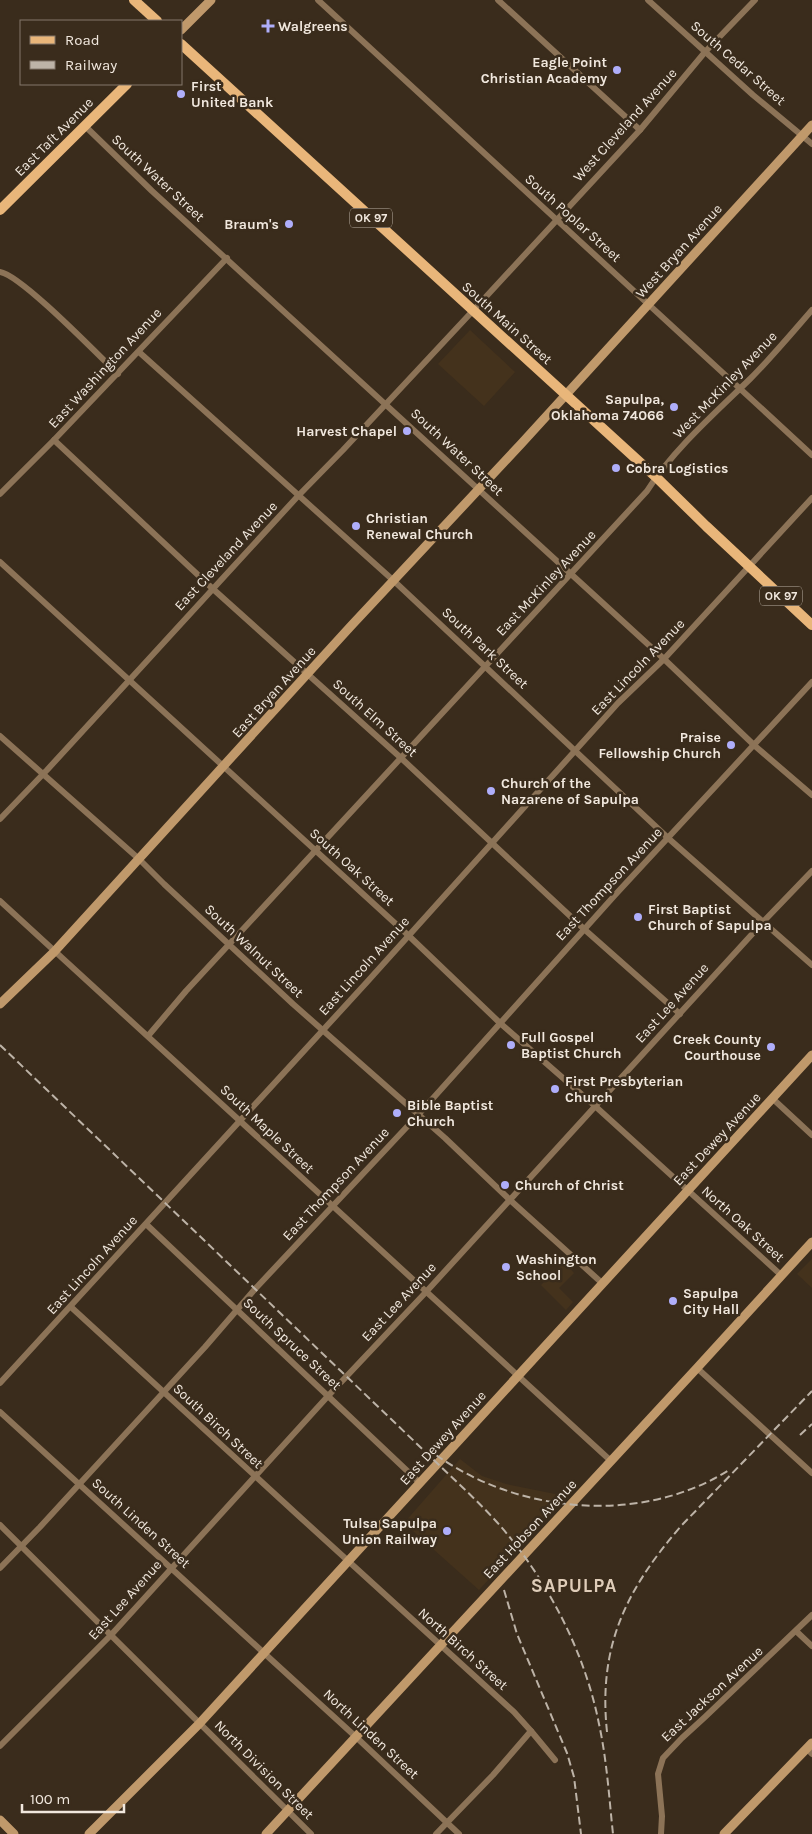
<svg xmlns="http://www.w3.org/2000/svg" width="812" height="1834" viewBox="0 0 812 1834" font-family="Karla,sans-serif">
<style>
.built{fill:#44321c}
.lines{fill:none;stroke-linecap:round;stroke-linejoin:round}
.street{stroke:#8c7357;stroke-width:6}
.secondary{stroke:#c0996b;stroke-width:9}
.primary{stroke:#e9b67a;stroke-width:10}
.rail{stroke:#bdb3a7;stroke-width:2;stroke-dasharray:8 4;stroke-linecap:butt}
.poi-dot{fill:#afaefa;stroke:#3a2c1c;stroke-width:2}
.labels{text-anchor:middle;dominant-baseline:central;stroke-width:5;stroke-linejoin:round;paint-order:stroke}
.shield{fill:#3a2c1c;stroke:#bab0a4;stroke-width:1}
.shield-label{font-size:12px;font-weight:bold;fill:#f1e8de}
.poi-label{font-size:14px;font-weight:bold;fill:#f1e8de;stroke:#3a2c1c;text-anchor:start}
.street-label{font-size:14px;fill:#f1e8de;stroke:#3a2c1c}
.district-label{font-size:19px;font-weight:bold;letter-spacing:1px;fill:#dfcdb9;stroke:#3a2c1c}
</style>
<rect width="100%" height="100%" fill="#3a2c1c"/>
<g class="built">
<polygon points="470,330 515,372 484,406 438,364"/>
<polygon points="812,1259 812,1288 797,1274"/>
<polygon points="564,1262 574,1273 559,1288 573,1302 566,1310 541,1285"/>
<polygon points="460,1459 482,1476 506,1484 565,1496 479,1590 404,1523"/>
</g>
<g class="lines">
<g class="street">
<polyline points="318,0 812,455"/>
<polyline points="498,0 640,130"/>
<polyline points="648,0 753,95 812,144"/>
<polyline points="85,126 152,191 664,659 755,746 812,795"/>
<path d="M0,272C21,275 98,355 118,374"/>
<polyline points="139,352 394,581 668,838 812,965"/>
<polyline points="54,440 213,589 401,758 584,929 680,1014"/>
<polyline points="0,494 54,440 227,258"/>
<polyline points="0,562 409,936 500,1023 595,1106 781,1275"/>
<polyline points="0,736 139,859 164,884 293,1004 445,1138 510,1200 602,1283"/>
<polyline points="0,819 47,770 298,496 343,450 482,301 640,130 705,52 755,0"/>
<polyline points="0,901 611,1461"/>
<path d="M148,1036L186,991L647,491C672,451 716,412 750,379C772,357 792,333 812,310"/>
<polyline points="773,1099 812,1135"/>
<polyline points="146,1224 420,1483"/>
<path d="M71,1307C218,1442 366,1578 514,1712L531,1731L555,1760"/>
<polyline points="697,1368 812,1473"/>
<polyline points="0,1383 367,982 618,703 664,659 812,498"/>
<polyline points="0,1412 356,1737 459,1834"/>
<polyline points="0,1525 311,1834"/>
<polyline points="0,1568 40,1527 205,1347 255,1289 418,1115 615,895 812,682"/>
<polyline points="796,1631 812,1646"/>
<polyline points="0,1746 111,1635 328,1396 426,1292 764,921 812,871"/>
<polyline points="807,1749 812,1754"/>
<polyline points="436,1834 493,1775 531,1731"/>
<polyline points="661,1834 662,1816 658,1774 663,1758 682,1738 705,1717 812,1615"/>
</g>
<g class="secondary">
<polyline points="181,30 211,0"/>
<polyline points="0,1004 54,952 350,627 521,444 812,125"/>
<polyline points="0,1820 14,1834"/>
<polyline points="89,1834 199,1724 264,1653 812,1055"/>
<polyline points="266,1834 697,1368 812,1242"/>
<polyline points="724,1834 812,1743"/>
</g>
<g class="primary">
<polyline points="134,0 157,21"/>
<polyline points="181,44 656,477 706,526 812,625"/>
<polyline points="0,210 127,84"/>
</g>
<g class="rail">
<path d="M0,1045L438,1464C463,1488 490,1512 512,1540C554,1593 586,1658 599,1724C607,1761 609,1797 613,1834"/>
<polyline points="800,1435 812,1424"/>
<path d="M436,1455C519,1514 642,1525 729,1470"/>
<polyline points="504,1590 517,1634 567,1753 574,1777 581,1834"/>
<path d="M607,1732C598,1646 626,1590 681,1526L812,1391"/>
</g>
</g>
<g class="poi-dot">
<path d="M265.5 18.5h5v5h5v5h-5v5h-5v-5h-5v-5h5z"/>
<circle cx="617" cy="70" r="5"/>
<circle cx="181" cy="94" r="5"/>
<circle cx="289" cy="224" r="5"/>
<circle cx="674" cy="407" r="5"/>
<circle cx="407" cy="431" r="5"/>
<circle cx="616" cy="468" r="5"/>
<circle cx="356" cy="526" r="5"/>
<circle cx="731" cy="745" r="5"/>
<circle cx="491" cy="791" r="5"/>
<circle cx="638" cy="917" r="5"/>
<circle cx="511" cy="1045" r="5"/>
<circle cx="771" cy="1047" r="5"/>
<circle cx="555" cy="1089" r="5"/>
<circle cx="397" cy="1113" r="5"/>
<circle cx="505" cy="1185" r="5"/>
<circle cx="506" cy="1267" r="5"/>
<circle cx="673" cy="1301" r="5"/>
<circle cx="447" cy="1531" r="5"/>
</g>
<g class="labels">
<g class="shield">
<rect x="350" y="208.5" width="42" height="19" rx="4"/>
<rect x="760" y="586.5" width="42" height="19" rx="4"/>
</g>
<g class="shield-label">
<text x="371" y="218">OK 97</text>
<text x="781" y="596">OK 97</text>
</g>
<g class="poi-label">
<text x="278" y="26">Walgreens</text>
<text x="607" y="62" text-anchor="end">Eagle Point<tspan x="607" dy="16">Christian Academy</tspan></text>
<text x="191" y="86">First<tspan x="191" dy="16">United Bank</tspan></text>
<text x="279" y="224" text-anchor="end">Braum's</text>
<text x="664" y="399" text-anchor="end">Sapulpa,<tspan x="664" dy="16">Oklahoma 74066</tspan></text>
<text x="397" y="431" text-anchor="end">Harvest Chapel</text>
<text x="626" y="468">Cobra Logistics</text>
<text x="366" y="518">Christian<tspan x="366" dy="16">Renewal Church</tspan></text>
<text x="721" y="737" text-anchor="end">Praise<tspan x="721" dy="16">Fellowship Church</tspan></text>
<text x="501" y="783">Church of the<tspan x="501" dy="16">Nazarene of Sapulpa</tspan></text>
<text x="648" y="909">First Baptist<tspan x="648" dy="16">Church of Sapulpa</tspan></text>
<text x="521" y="1037">Full Gospel<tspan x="521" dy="16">Baptist Church</tspan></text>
<text x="761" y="1039" text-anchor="end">Creek County<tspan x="761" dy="16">Courthouse</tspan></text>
<text x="565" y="1081">First Presbyterian<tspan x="565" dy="16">Church</tspan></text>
<text x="407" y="1105">Bible Baptist<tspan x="407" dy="16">Church</tspan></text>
<text x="515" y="1185">Church of Christ</text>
<text x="516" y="1259">Washington<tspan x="516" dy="16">School</tspan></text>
<text x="683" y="1293">Sapulpa<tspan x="683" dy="16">City Hall</tspan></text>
<text x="437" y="1523" text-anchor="end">Tulsa Sapulpa<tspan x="437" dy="16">Union Railway</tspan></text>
</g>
<g class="street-label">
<text transform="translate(738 63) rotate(41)">South Cedar Street</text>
<text transform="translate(625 125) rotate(-48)">West Cleveland Avenue</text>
<text transform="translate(54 137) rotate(-45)">East Taft Avenue</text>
<text transform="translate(158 178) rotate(43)">South Water Street</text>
<text transform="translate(573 218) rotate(42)">South Poplar Street</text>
<text transform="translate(679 251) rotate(-48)">West Bryan Avenue</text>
<text transform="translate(507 323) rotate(42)">South Main Street</text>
<text transform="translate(105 368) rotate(-47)">East Washington Avenue</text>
<text transform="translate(725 385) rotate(-46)">West McKinley Avenue</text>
<text transform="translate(457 452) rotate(43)">South Water Street</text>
<text transform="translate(226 556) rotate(-47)">East Cleveland Avenue</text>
<text transform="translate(546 583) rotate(-47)">East McKinley Avenue</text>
<text transform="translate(485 648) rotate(43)">South Park Street</text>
<text transform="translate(638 667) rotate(-46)">East Lincoln Avenue</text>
<text transform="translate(274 692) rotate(-48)">East Bryan Avenue</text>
<text transform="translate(375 718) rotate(42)">South Elm Street</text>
<text transform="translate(352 867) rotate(42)">South Oak Street</text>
<text transform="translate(609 884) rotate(-47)">East Thompson Avenue</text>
<text transform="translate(254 951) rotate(43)">South Walnut Street</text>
<text transform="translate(364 966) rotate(-48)">East Lincoln Avenue</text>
<text transform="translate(672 1003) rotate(-48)">East Lee Avenue</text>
<text transform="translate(267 1129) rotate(43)">South Maple Street</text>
<text transform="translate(717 1139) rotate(-47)">East Dewey Avenue</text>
<text transform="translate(336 1184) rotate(-47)">East Thompson Avenue</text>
<text transform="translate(743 1224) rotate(42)">North Oak Street</text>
<text transform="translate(92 1265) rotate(-48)">East Lincoln Avenue</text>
<text transform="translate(399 1302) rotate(-47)">East Lee Avenue</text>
<text transform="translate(292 1344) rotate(43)">South Spruce Street</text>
<text transform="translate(218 1426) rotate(43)">South Birch Street</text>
<text transform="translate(443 1438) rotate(-48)">East Dewey Avenue</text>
<text transform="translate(141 1523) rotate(42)">South Linden Street</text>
<text transform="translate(530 1529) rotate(-47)">East Hobson Avenue</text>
<text transform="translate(125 1600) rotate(-48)">East Lee Avenue</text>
<text transform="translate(463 1649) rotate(42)">North Birch Street</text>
<text transform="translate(712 1694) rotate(-43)">East Jackson Avenue</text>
<text transform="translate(371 1734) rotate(43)">North Linden Street</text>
<text transform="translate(264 1770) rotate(45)">North Division Street</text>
</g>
<g class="district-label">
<text x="574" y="1586">SAPULPA</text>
</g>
</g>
<rect x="20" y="20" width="162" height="65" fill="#3a2c1c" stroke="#83776a"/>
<rect x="30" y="36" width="25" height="8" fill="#e9b67a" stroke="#83776a"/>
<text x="65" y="45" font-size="15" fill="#f1e8de">Road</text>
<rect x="30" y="61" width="25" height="8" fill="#bdb3a7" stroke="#83776a"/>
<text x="65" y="70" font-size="15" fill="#f1e8de">Railway</text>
<path d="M22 1804v8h102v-8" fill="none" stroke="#f1e8de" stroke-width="2.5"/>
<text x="30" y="1804" font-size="15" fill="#f1e8de" stroke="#3a2c1c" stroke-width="4" paint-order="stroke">100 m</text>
</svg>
